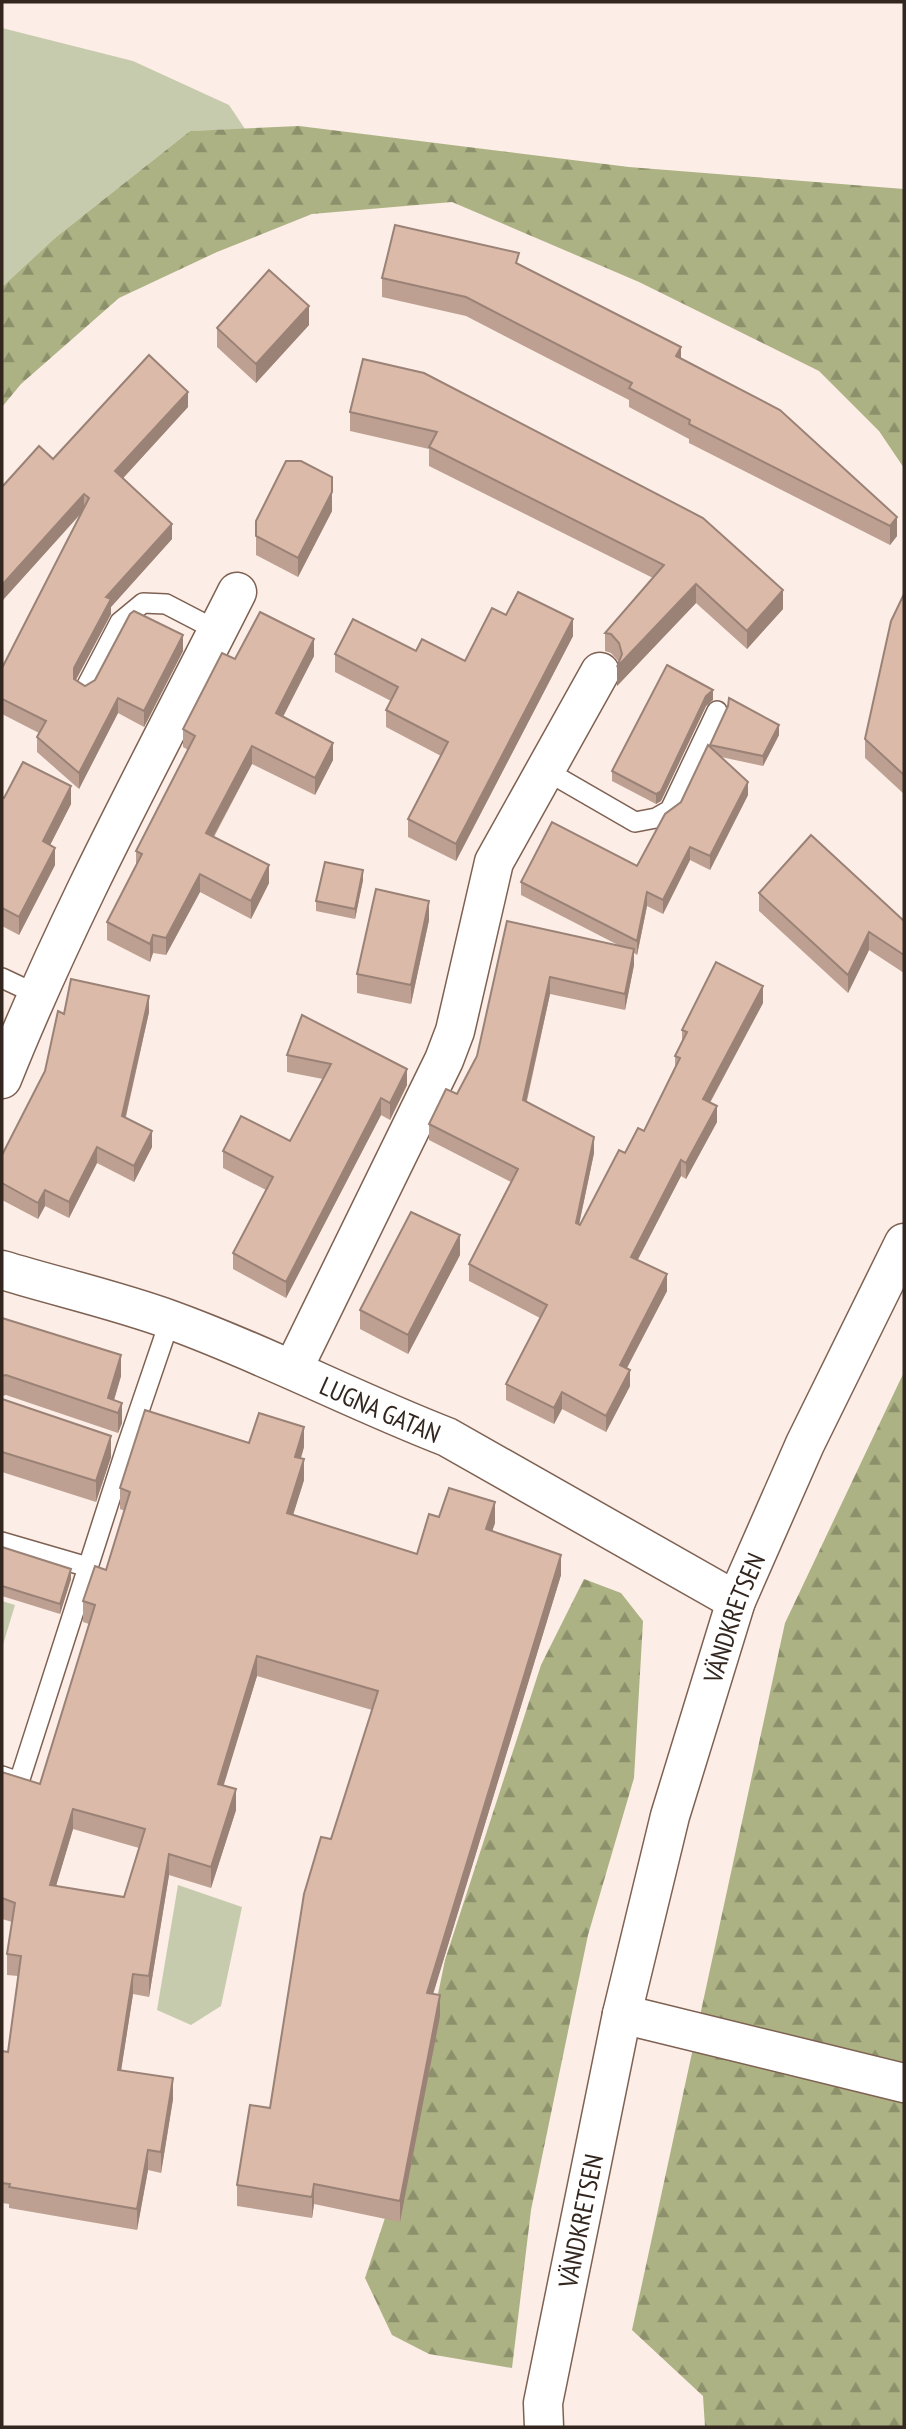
<svg xmlns="http://www.w3.org/2000/svg" width="906" height="2429" viewBox="0 0 906 2429" font-family="'PT Sans Narrow',sans-serif">
<style>
.green{fill:#c7cbad}
.forest{fill:url(#forest-firs)}
.lines{fill:none;stroke-linecap:round;stroke-linejoin:round}
.lane-casing{stroke:#7e6152;stroke-width:22}
.street-casing{stroke:#7e6152;stroke-width:41}
.lane{stroke:#fff;stroke-width:19}
.street{stroke:#fff;stroke-width:38}
.wall{fill:#bda091;fill-rule:evenodd}
.shaded-wall{fill:#9a8276}
.building{fill:#dcbaa9;stroke:#9a8276;stroke-width:2;fill-rule:evenodd}
.labels{text-anchor:middle;dominant-baseline:central;stroke-width:5;stroke-linejoin:round;paint-order:stroke}
.street-label{font-size:26px;fill:#32261f;stroke:#fff}
</style>
<defs>
<pattern id="forest-firs" width="22" height="20" patternUnits="userSpaceOnUse" patternTransform="scale(1.75)"><rect width="22" height="20" fill="#acb283"/><path d="M5 1l3.5 6h-7zM16 11l3.5 6h-7z" fill="#8d916b"/></pattern>
</defs>
<rect width="100%" height="100%" fill="#fcede6"/>
<g class="green">
<polygon points="2,28 133,61 229,105 245,129 190,131 55,238 2,287"/>
<polygon points="2,1601 15,1605 2,1648"/>
<polygon points="178,1885 242,1907 221,2006 191,2025 157,2010"/>
</g>
<g class="forest">
<polygon points="299,126 629,167 904,189 904,468 879,431 819,371 639,282 452,202 312,214 217,252 119,298 21,384 2,407 2,287 55,238 190,131"/>
<polygon points="904,1372 904,2427 705,2427 703,2396 632,2330 785,1623"/>
<polygon points="584,1579 621,1593 643,1621 634,1778 588,1935 531,2210 512,2368 429,2354 392,2335 365,2278 403,2164 445,1960 541,1665"/>
</g>
<g class="lines">
<g class="lane-casing">
<g id="lane">
<polyline points="85,689 120,622 143,603 166,604 218,631"/>
<polyline points="545,770 635,822 656,818 670,810 717,711"/>
<polyline points="2,978 36,994"/>
<polyline points="2,1542 88,1567"/>
<polyline points="2,1776 19,1782 126,1449 170,1320"/>
</g>
</g>
<g class="street-casing">
<g id="street">
<path d="M2,1079C69,911 156,753 237,592"/>
<path id="s1" d="M2,1270C58,1287 116,1300 171,1320C265,1354 354,1401 447,1437L736,1601"/>
<polyline points="293,1369 444,1060 455,1031 494,862 600,672"/>
<polyline points="622,2014 904,2083"/>
<path id="s2" d="M544,2427L543,2403L622,2014L670,1816L736,1601L805,1444L904,1243"/>
</g>
</g>
<use href="#lane" class="lane"/>
<use href="#street" class="street"/>
</g>
<g class="wall">
<polygon points="519,264 681,358 897,517 897,536 890,545 689,443 689,439 629,407 629,400 466,316 382,297 382,278"/>
<polygon points="309,325 256,383 217,347 217,328"/>
<polygon points="363,359 783,609 747,649 696,603 617,686 619,662 611,653 605,651 605,633 653,578 429,466 429,449 350,431 350,412"/>
<polygon points="188,407 123,478 172,539 111,607 111,614 76,680 85,686 183,651 144,727 118,713 79,789 37,752 37,737 39,733 2,714 2,668 83,511 2,601 53,459"/>
<polygon points="332,511 298,577 256,555 256,521"/>
<polygon points="904,594 904,794 865,758 865,739"/>
<polygon points="506,615 573,636 456,861 408,837 408,819 441,756 386,727 386,710 391,701 335,672 335,654 416,651 465,661"/>
<polygon points="314,656 283,717 333,760 315,795 252,764 214,837 269,883 251,919 200,892 166,955 153,953 150,962 107,940 107,922 136,865 136,851 188,750 183,747 183,729 235,659"/>
<polygon points="713,700 706,706 661,801 656,804 612,781 612,771"/>
<polygon points="779,735 763,766 721,757 748,795 710,870 690,860 663,914 647,906 637,955 634,953 634,965 625,1010 550,994 527,1101 594,1153 579,1224 580,1225 625,1153 644,1131 675,1068 675,1056 682,1043 682,1030 763,1003 710,1103 717,1122 686,1179 681,1176 637,1260 667,1291 627,1368 630,1386 606,1432 562,1409 554,1424 506,1400 506,1384 540,1318 469,1281 469,1264 511,1182 429,1140 429,1124 457,1094 477,1056 507,921 620,946 521,895 521,882 637,866 681,802 710,745"/>
<polygon points="2,797 4,798 71,804 50,845 55,865 19,935 2,926"/>
<polygon points="363,880 355,919 316,911 316,901"/>
<polygon points="759,893 904,921 904,973 869,950 848,993 759,911"/>
<polygon points="429,920 411,1004 357,993 357,974"/>
<polygon points="149,1012 126,1117 152,1147 134,1182 97,1163 69,1218 45,1206 38,1219 2,1200 2,1155 45,1071 64,1014"/>
<polygon points="302,1015 407,1085 390,1120 381,1115 286,1298 233,1269 233,1253 266,1190 223,1168 223,1151 290,1141 323,1079 287,1072 287,1055"/>
<polygon points="460,1255 408,1354 360,1329 360,1310"/>
<polygon points="2,1318 121,1376 114,1400 122,1423 118,1433 6,1395 2,1396"/>
<polygon points="2,1399 111,1457 96,1502 2,1472"/>
<path d="M249,1443L304,1447L301,1458L304,1480L293,1515L417,1554L439,1517L495,1523L492,1531L561,1575L433,1994L440,2016L400,2222L314,2204L312,2218L237,2206V2185L270,2108L331,1839L372,1710L257,1676L223,1785L236,1810L211,1888L169,1875L149,1997L133,1994L121,2070L173,2099L161,2173L148,2170L137,2230L9,2208V2204L2,2203V2051L8,2052L18,1976L7,1975V1954L12,1922L2,1919V1772L40,1784L89,1624L83,1622V1601L106,1570L125,1511L120,1509V1488ZM73,1829L139,1848L124,1897L56,1886Z"/>
<polygon points="2,1547 71,1579 60,1614 2,1596"/>
</g>
<g class="shaded-wall">
<polygon points="309,306 309,325 256,383 256,364"/>
<polygon points="681,347 681,366 676,356"/>
<polygon points="188,392 188,407 115,487 115,471"/>
<polygon points="332,492 332,511 298,577 298,558"/>
<polygon points="84,494 84,510 2,601 2,585"/>
<polygon points="897,517 897,536 890,545 890,526"/>
<polygon points="172,524 172,539 111,607 111,614 74,683 74,668 106,597"/>
<polygon points="696,584 696,603 617,686 617,667"/>
<polygon points="783,590 783,609 747,649 747,631"/>
<polygon points="573,619 573,636 456,861 456,844"/>
<polygon points="183,635 183,651 144,727 144,711"/>
<polygon points="314,639 314,656 276,730 276,713"/>
<polygon points="713,690 713,700 706,706 661,801 656,804 656,794 706,696"/>
<polygon points="118,698 118,713 79,789 79,773"/>
<polygon points="779,725 779,735 763,766 763,756"/>
<polygon points="333,743 333,760 315,795 315,778"/>
<polygon points="252,746 252,764 206,850 206,833"/>
<polygon points="748,782 748,795 710,870 710,856"/>
<polygon points="71,786 71,804 43,859 43,841"/>
<polygon points="690,847 690,860 663,914 663,900"/>
<polygon points="55,848 55,865 19,935 19,917"/>
<polygon points="269,865 269,883 251,919 251,901"/>
<polygon points="363,870 363,880 355,919 355,909"/>
<polygon points="200,874 200,892 166,955 166,938"/>
<polygon points="647,892 647,906 637,955 637,941"/>
<polygon points="429,901 429,920 411,1004 411,985"/>
<polygon points="869,932 869,950 848,993 848,975"/>
<polygon points="153,935 153,953 150,962 150,944"/>
<polygon points="634,949 634,965 625,1010 625,994"/>
<polygon points="550,977 550,994 523,1116 523,1100"/>
<polygon points="763,986 763,1003 703,1115 703,1099"/>
<polygon points="149,996 149,1012 122,1132 122,1116"/>
<polygon points="407,1069 407,1085 390,1120 390,1103"/>
<polygon points="381,1098 381,1115 286,1298 286,1282"/>
<polygon points="717,1106 717,1122 686,1179 686,1163"/>
<polygon points="152,1131 152,1147 134,1182 134,1166"/>
<polygon points="594,1137 594,1153 576,1239 576,1223"/>
<polygon points="97,1147 97,1163 69,1218 69,1202"/>
<polygon points="681,1160 681,1176 631,1273 631,1257"/>
<polygon points="45,1190 45,1206 38,1219 38,1203"/>
<polygon points="460,1235 460,1255 408,1354 408,1335"/>
<polygon points="667,1274 667,1291 620,1381 620,1365"/>
<polygon points="121,1355 121,1376 111,1410 108,1398"/>
<polygon points="630,1370 630,1386 606,1432 606,1416"/>
<polygon points="562,1392 562,1409 554,1424 554,1408"/>
<polygon points="122,1403 122,1423 118,1433 118,1413"/>
<polygon points="304,1427 304,1447 295,1477 295,1457"/>
<polygon points="111,1436 111,1457 96,1502 96,1481"/>
<polygon points="304,1459 304,1480 287,1534 287,1513"/>
<polygon points="495,1502 495,1523 486,1549 486,1529"/>
<polygon points="561,1555 561,1575 427,2014 427,1993"/>
<polygon points="71,1569 71,1579 60,1614 60,1604"/>
<polygon points="257,1656 257,1676 218,1804 218,1784"/>
<polygon points="236,1789 236,1810 211,1888 211,1867"/>
<polygon points="73,1809 73,1829 50,1906 50,1885"/>
<polygon points="169,1854 169,1875 149,1997 149,1976"/>
<polygon points="133,1974 133,1994 118,2090 118,2070"/>
<polygon points="440,1995 440,2016 400,2222 400,2201"/>
<polygon points="173,2078 173,2099 161,2173 161,2152"/>
<polygon points="148,2150 148,2170 137,2230 137,2209"/>
<polygon points="314,2184 314,2204 312,2218 312,2197"/>
</g>
<g class="building">
<polygon points="395,225 519,253 516,263 681,347 676,356 780,410 897,517 890,526 689,424 690,420 629,388 632,383 466,297 382,278"/>
<polygon points="269,270 309,306 256,364 217,328"/>
<polygon points="149,355 188,392 115,471 172,524 106,597 111,599 74,668 74,679 85,686 95,680 130,614 134,611 183,635 144,711 118,698 79,773 37,737 46,721 2,699 2,668 89,498 84,494 2,585 2,487 39,446 53,459"/>
<polygon points="363,359 424,373 703,518 783,590 747,631 696,584 617,667 622,654 619,643 611,634 605,633 664,565 429,447 437,432 350,412"/>
<polygon points="286,461 301,461 332,477 332,492 298,558 256,536 256,521"/>
<polygon points="518,592 573,619 456,844 408,819 448,742 386,710 398,687 335,654 353,619 416,651 422,639 465,661 492,608 506,615"/>
<polygon points="904,594 904,775 865,739 891,621"/>
<polygon points="260,612 314,639 276,713 333,743 315,778 252,746 206,833 269,865 251,901 200,874 166,938 153,935 150,944 107,922 142,854 136,851 195,736 183,729 222,653 235,659"/>
<polygon points="667,665 713,690 706,696 661,791 656,794 612,771"/>
<polygon points="729,698 779,725 763,756 710,745 728,706"/>
<polygon points="708,745 748,782 710,856 690,847 663,900 647,892 637,941 521,882 552,822 637,866 665,814 681,802"/>
<polygon points="23,762 71,786 43,841 55,848 19,917 2,908 2,797 4,798"/>
<polygon points="811,835 904,921 904,955 869,932 848,975 759,893"/>
<polygon points="325,862 363,870 355,909 316,901"/>
<polygon points="376,889 429,901 411,985 357,974"/>
<polygon points="507,921 634,949 625,994 550,977 523,1100 594,1137 576,1223 580,1225 619,1150 625,1153 638,1128 644,1131 680,1058 675,1056 687,1032 682,1030 716,962 763,986 703,1099 717,1106 686,1163 681,1160 631,1257 667,1274 620,1365 630,1370 606,1416 562,1392 554,1408 506,1384 547,1305 469,1264 518,1169 429,1124 446,1089 457,1094 477,1056"/>
<polygon points="71,979 149,996 122,1116 152,1131 134,1166 97,1147 69,1202 45,1190 38,1203 2,1183 2,1155 45,1071 58,1011 64,1014"/>
<polygon points="302,1015 407,1069 390,1103 381,1098 286,1282 233,1253 273,1177 223,1151 241,1116 290,1141 331,1064 287,1055"/>
<polygon points="411,1212 460,1235 408,1335 360,1310"/>
<polygon points="2,1318 121,1355 108,1398 122,1403 118,1413 6,1375 2,1376"/>
<polygon points="2,1399 111,1436 96,1481 2,1452"/>
<path d="M145,1410L249,1443L259,1413L304,1427L295,1457L304,1459L287,1513L417,1554L429,1514L439,1517L449,1488L495,1502L486,1529L561,1555L427,1993L440,1995L400,2201L314,2184L312,2197L237,2185L250,2105L270,2108L304,1894L321,1837L331,1839L378,1691L257,1656L218,1784L236,1789L211,1867L169,1854L149,1976L133,1974L118,2070L173,2078L161,2152L148,2150L137,2209L9,2187L10,2184L2,2183V2051L8,2052L21,1956L7,1954L15,1903L2,1898V1772L40,1784L95,1605L83,1601L95,1566L106,1570L130,1492L120,1488ZM73,1809L145,1829L124,1897L50,1885Z"/>
<polygon points="2,1547 71,1569 60,1604 2,1586"/>
</g>
<g class="labels">
<g class="street-label">
<text stroke="none"><textPath href="#s1" startOffset="404">LUGNA GATAN</textPath></text>
<text stroke="none"><textPath href="#s2" startOffset="833">VÄNDKRETSEN</textPath></text>
<text stroke="none"><textPath href="#s2" startOffset="210">VÄNDKRETSEN</textPath></text>
</g>
</g>
<rect width="906" height="2429" fill="none" stroke="#32261f" stroke-width="7"/>
</svg>
